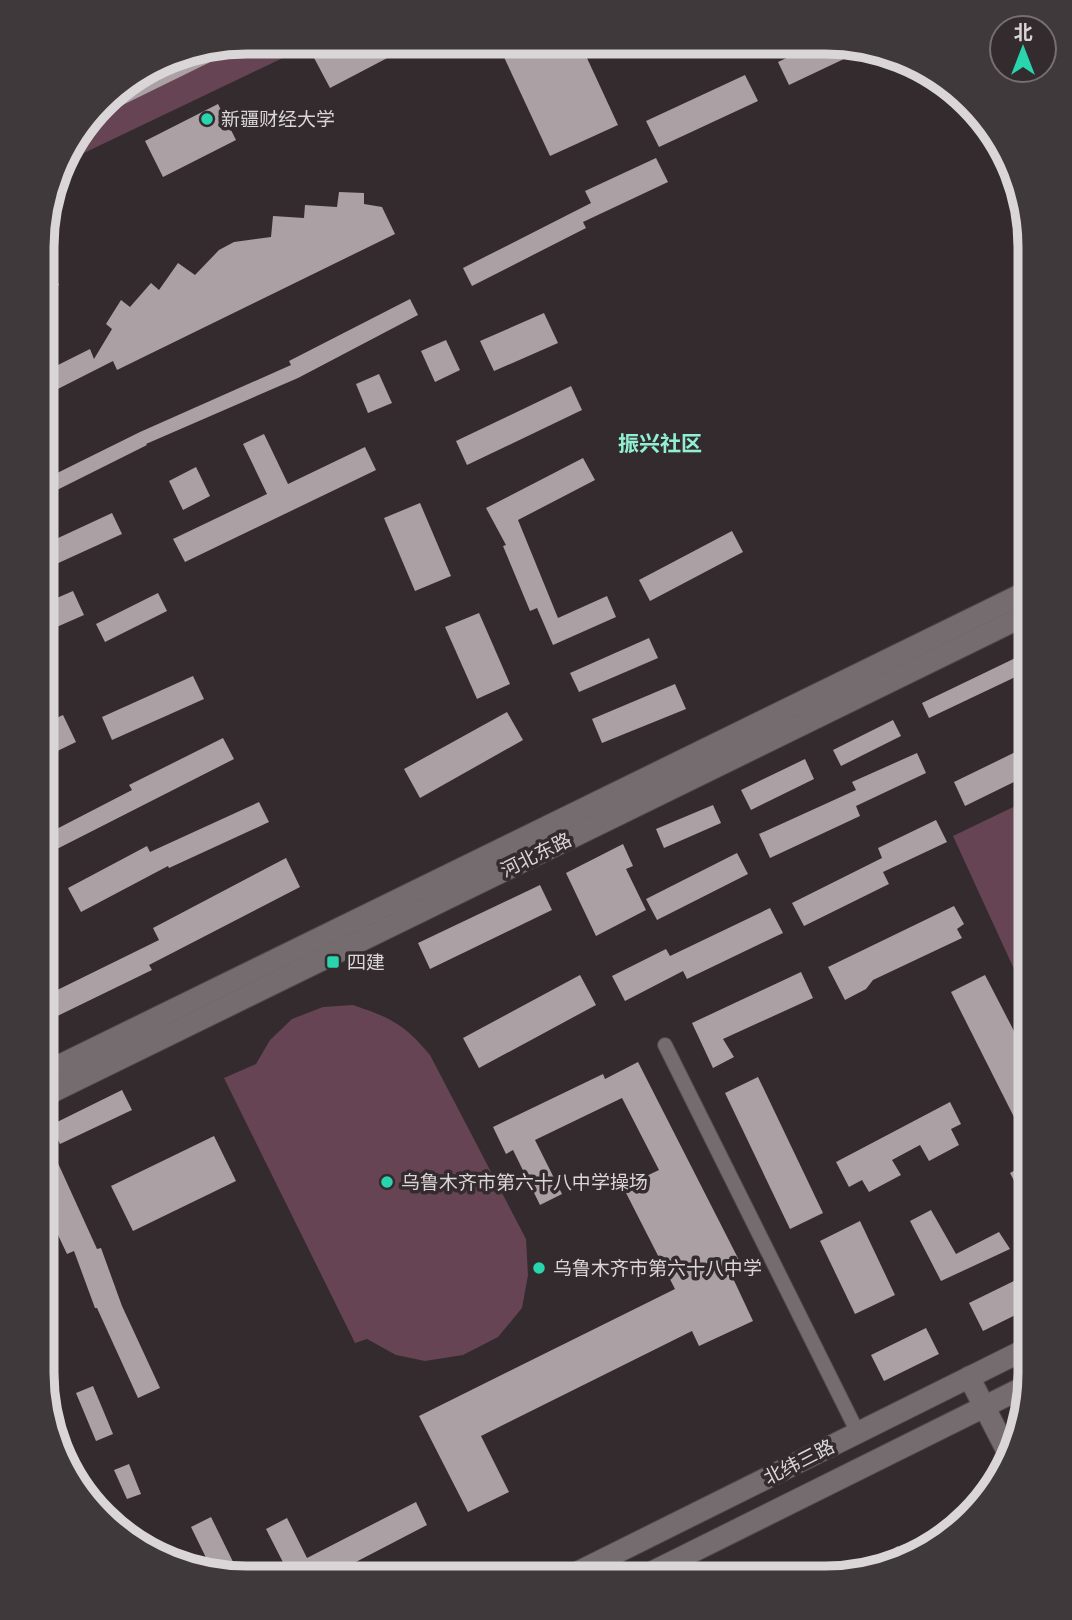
<svg xmlns="http://www.w3.org/2000/svg" width="1072" height="1620" viewBox="0 0 1072 1620" font-family="'Crimson Pro','Noto Sans SC',serif">
<style>
.green{fill:#674453}
.building{fill:#aba1a5}
.lines{fill:none;stroke-linecap:round;stroke-linejoin:round}
.lane-casing{stroke:#50494c;stroke-width:9}
.street-casing{stroke:#50494c;stroke-width:16}
.secondary-casing{stroke:#50494c;stroke-width:23}
.lane{stroke:#756c6f;stroke-width:7}
.street{stroke:#756c6f;stroke-width:14}
.secondary{stroke:#756c6f;stroke-width:21}
.poi-dot{fill:#29d5ac;stroke:#332b2e;stroke-width:2.5}
.labels{text-anchor:middle;dominant-baseline:central;stroke-width:7;stroke-linejoin:round;paint-order:stroke}
.poi-label{font-size:19px;fill:#dad5d7;stroke:#332b2e;text-anchor:start}
.street-label{font-size:19px;fill:#dad5d7;stroke:#332b2e}
.neighbourhood-label{font-size:21px;font-weight:bold;fill:#91f0d2;stroke:#332b2e}
.rim{fill:none;stroke:#dad5d7;stroke-width:9}
</style>
<rect width="100%" height="100%" fill="#332b2e"/>
<g class="green">
<polygon points="247,42 309,42 310,45 63,163 69,145 112,93 181,53"/>
<polygon points="1030,799 1030,1004 953,836"/>
<path d="M353,1005C391,1018 404,1024 430,1055L526,1239L528,1275L522,1308L498,1337L463,1355L425,1361L396,1355L367,1339L355,1343L224,1078L256,1064L270,1040L292,1019L323,1007Z"/>
</g>
<g class="building">
<polygon points="334,42 416,43 330,88 312,54"/>
<polygon points="242,43 243,46 88,122 112,93 181,53"/>
<polygon points="529,43 580,43 618,125 550,156 503,55"/>
<polygon points="816,44 852,44 865,49 789,85 778,62"/>
<polygon points="745,75 758,101 659,147 646,121"/>
<polygon points="218,104 236,140 163,177 145,141"/>
<polygon points="656,158 668,182 583,222 586,228 472,286 463,268 591,203 585,191"/>
<polygon points="339,192 364,193 364,204 382,207 395,234 117,370 113,361 44,396 44,372 90,349 94,359 112,329 106,324 121,300 130,307 151,283 159,290 178,263 195,275 219,250 234,242 271,237 273,216 304,218 305,205 337,207"/>
<polygon points="44,256 59,285 44,293"/>
<polygon points="410,299 418,315 298,378 146,444 147,445 49,494 43,480 140,432 291,365 289,361"/>
<polygon points="544,313 558,343 494,371 480,341"/>
<polygon points="446,340 460,370 435,382 421,351"/>
<polygon points="379,374 392,403 368,413 356,384"/>
<polygon points="571,386 582,410 467,465 456,441"/>
<polygon points="264,434 288,484 365,447 376,470 185,562 173,539 267,494 243,444"/>
<polygon points="583,458 595,480 518,520 558,618 607,596 616,617 553,645 537,608 530,611 503,546 506,545 486,508"/>
<polygon points="196,467 210,496 183,510 169,481"/>
<polygon points="420,503 451,576 415,591 384,518"/>
<polygon points="112,513 122,534 43,570 43,545"/>
<polygon points="732,531 743,552 650,601 639,580"/>
<polygon points="73,591 84,615 43,633 43,604"/>
<polygon points="158,593 167,611 105,642 96,624"/>
<polygon points="479,613 510,684 477,699 445,627"/>
<polygon points="649,638 658,658 579,692 570,673"/>
<polygon points="43,647 57,675 43,682"/>
<polygon points="1030,651 1030,670 929,718 922,703"/>
<polygon points="193,676 204,699 112,740 102,717"/>
<polygon points="675,684 686,709 602,743 592,719"/>
<polygon points="507,712 523,740 420,798 404,769"/>
<polygon points="63,715 76,742 43,758 43,724"/>
<polygon points="893,720 901,736 841,766 833,750"/>
<polygon points="223,738 234,759 51,852 43,836 132,790 129,785"/>
<polygon points="1030,745 1030,774 965,806 954,782"/>
<polygon points="917,753 926,773 856,806 860,816 770,858 759,834 856,790 852,782"/>
<polygon points="805,759 814,779 751,810 741,790"/>
<polygon points="259,802 269,822 169,868 168,866 81,912 68,888 147,846 150,852"/>
<polygon points="713,805 721,823 664,848 656,829"/>
<polygon points="936,820 947,842 883,872 889,884 804,926 792,903 882,858 878,848"/>
<polygon points="623,844 633,866 626,869 646,910 596,936 566,873"/>
<polygon points="737,853 748,874 657,920 646,899"/>
<polygon points="286,858 300,887 149,965 152,970 43,1023 43,997 159,940 153,928"/>
<polygon points="540,885 552,910 430,969 418,943"/>
<polygon points="954,906 964,924 957,929 962,938 873,980 866,989 845,1000 828,967"/>
<polygon points="770,908 783,933 687,979 683,971 625,1001 612,976 666,949 670,956"/>
<polygon points="801,972 813,998 723,1039 734,1057 713,1068 692,1023"/>
<polygon points="580,975 596,1005 479,1068 463,1038"/>
<polygon points="985,975 1030,1062 1030,1109 1014,1117 951,992"/>
<polygon points="638,1062 743,1268 731,1274 753,1321 699,1346 692,1331 481,1436 509,1492 468,1512 419,1416 675,1289 623,1187 659,1170 622,1098 535,1140 562,1194 540,1205 513,1150 506,1154 493,1127 603,1074 605,1079"/>
<polygon points="758,1077 823,1213 790,1229 725,1093"/>
<polygon points="122,1090 132,1110 60,1144 51,1125"/>
<polygon points="950,1102 961,1124 951,1129 959,1145 929,1161 920,1145 892,1160 901,1175 869,1192 862,1180 849,1187 836,1162"/>
<polygon points="214,1136 236,1181 133,1231 111,1186"/>
<polygon points="57,1161 97,1249 101,1248 122,1306 160,1388 138,1398 97,1308 95,1308 74,1251 67,1254 42,1201 42,1168"/>
<polygon points="1030,1162 1030,1211 1010,1173"/>
<polygon points="931,1210 956,1254 999,1232 1010,1249 941,1281 910,1221"/>
<polygon points="860,1221 895,1295 855,1314 820,1241"/>
<polygon points="1030,1273 1030,1308 983,1331 969,1303"/>
<polygon points="926,1328 939,1354 884,1381 871,1355"/>
<polygon points="93,1386 113,1434 96,1441 76,1393"/>
<polygon points="129,1464 141,1494 127,1499 114,1470"/>
<polygon points="416,1502 427,1525 327,1577 290,1576 266,1529 287,1518 307,1558"/>
<polygon points="211,1517 240,1576 221,1576 214,1574 191,1527"/>
<polygon points="936,1529 940,1535 904,1562 857,1572 857,1569 898,1546 899,1549"/>
</g>
<g class="lines">
<g class="lane-casing">
<polyline id="lane" points="681,1559 689,1578"/>
</g>
<g class="street-casing">
<polyline id="street" points="665,1045 858,1433"/>
</g>
<g class="secondary-casing">
<g id="secondary">
<polyline points="42,1074 1030,590"/>
<polyline points="42,1097 1030,613"/>
<polyline points="969,1377 1006,1449"/>
<polyline points="568,1577 1030,1347"/>
<polyline points="642,1577 1030,1384"/>
</g>
</g>
<use href="#lane" class="lane"/>
<use href="#street" class="street"/>
<use href="#secondary" class="secondary"/>
</g>
<g class="poi-dot">
<circle cx="207" cy="119" r="7"/>
<rect x="326" y="955" width="14" height="14" rx="3.5"/>
<circle cx="387" cy="1182" r="7"/>
<circle cx="539" cy="1268" r="7"/>
</g>
<g class="labels">
<g class="poi-label">
<text x="221" y="119">新疆财经大学</text>
<text x="347" y="962">四建</text>
<text x="401" y="1182">乌鲁木齐市第六十八中学操场</text>
<text x="553" y="1268">乌鲁木齐市第六十八中学</text>
</g>
<g class="street-label">
<text transform="translate(536 855) rotate(-26)">河北东路</text>
<text transform="translate(799 1462) rotate(-27)">北纬三路</text>
</g>
<g class="neighbourhood-label">
<text x="660" y="444">振兴社区</text>
</g>
</g>
<path d="M0 0H1072V1620H0ZM247 54H825A193 193 0 0 1 1018 247V1373A193 193 0 0 1 825 1566H247A193 193 0 0 1 54 1373V247A193 193 0 0 1 247 54Z" fill="#40393c" fill-rule="evenodd"/>
<path class="rim" d="M247 54H825A193 193 0 0 1 1018 247V1373A193 193 0 0 1 825 1566H247A193 193 0 0 1 54 1373V247A193 193 0 0 1 247 54Z"/>
<g transform="translate(1023 49)"><circle r="33" fill="#332b2e" stroke="#766f72" stroke-width="2"/>
<path d="M0-5L12 26L0 18L-12 26Z" fill="#29d5ac"/>
<text y="-10" font-size="19" font-weight="bold" text-anchor="middle" fill="#dad5d7">北</text>
</g>
</svg>
